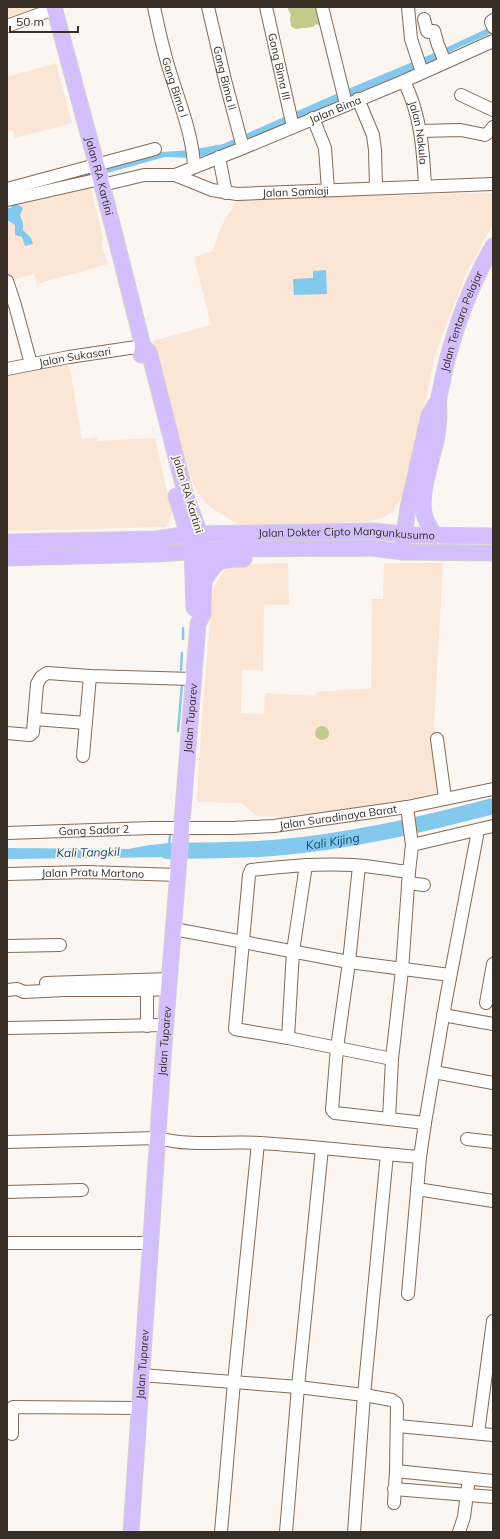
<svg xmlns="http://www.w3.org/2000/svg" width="500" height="1539" viewBox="0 0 500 1539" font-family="Mulish,sans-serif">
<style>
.built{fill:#fbe6d5}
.green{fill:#c2cb8a}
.water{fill:#83c9ed}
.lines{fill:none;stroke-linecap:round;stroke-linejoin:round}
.stream{stroke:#83c9ed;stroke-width:2.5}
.river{stroke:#83c9ed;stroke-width:16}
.minor-casing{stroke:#836b57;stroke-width:14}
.major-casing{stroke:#d3d1cf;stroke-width:17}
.minor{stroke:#fff;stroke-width:12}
.major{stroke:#d5befe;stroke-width:15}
.labels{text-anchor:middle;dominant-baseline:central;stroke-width:3.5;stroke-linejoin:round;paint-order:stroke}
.street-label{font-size:11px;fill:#382e25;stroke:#fbf6f1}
.water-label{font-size:12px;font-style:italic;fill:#144c65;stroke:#fbf6f1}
</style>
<rect width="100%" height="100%" fill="#fbf6f1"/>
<g class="built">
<polygon points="7,7 41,7 42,10 7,22"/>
<polygon points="56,63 72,123 15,138 13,130 7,132 7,77"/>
<polygon points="88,185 90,186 103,238 102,247 108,264 37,284 34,274 12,280 11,276 7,277 7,206"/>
<polygon points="493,193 493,224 466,274 443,333 435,356 406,490 393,512 379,519 363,522 239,525 210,507 199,495 193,484 153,341 211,325 194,257 212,251 222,225 238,198 330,195 367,196"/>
<polygon points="69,362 82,439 97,437 98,441 155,438 172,514 171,519 166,527 7,531 7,374"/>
<polygon points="288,563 289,605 264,605 263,670 242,670 241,713 264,714 265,693 315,696 317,692 371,688 372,599 383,599 384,563 443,563 434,726 442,792 378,805 286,817 256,816 242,803 197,802 202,713 213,589 227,565"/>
</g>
<g class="green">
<polygon points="287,7 318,8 321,26 316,24 313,27 295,29 291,26 290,18 291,15"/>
<circle cx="322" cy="733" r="7"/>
</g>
<g class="water">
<path d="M493,24V32C476,42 455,47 439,59L340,100L224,151L194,158L165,157L111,172L7,197L62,178L162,152L191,150L223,144L336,94L441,50L484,30Z"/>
<polygon points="17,204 23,208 20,215 23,223 23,230 31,238 33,244 25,246 22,237 15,235 15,225 7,220 7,208 11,208 12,205"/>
<polygon points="326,270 327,294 294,295 293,279 313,278 313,271"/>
<polygon points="173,843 179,857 7,859 7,848 128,849 150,845"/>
</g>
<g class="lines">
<g class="stream">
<polyline points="183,639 183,628"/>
<polyline points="181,670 182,653"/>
<polyline points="178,731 182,685"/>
<polyline points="169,846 170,835"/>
</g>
<path class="river" id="s1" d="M167,851C202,850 238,851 273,848C347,842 421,825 493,806"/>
<g class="minor-casing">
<g id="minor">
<path id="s2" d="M154,7C159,31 164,55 172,78C181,107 193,137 194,167"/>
<path id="s3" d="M208,7L225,80L243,148"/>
<path id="s4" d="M266,7L293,127"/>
<polyline points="322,7 346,104"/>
<polyline points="408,7 411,39 422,72"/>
<polyline points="424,19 427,31 428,32 434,31 438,45 445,62"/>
<polyline points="493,20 491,22 493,27"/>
<polyline points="7,26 54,9"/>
<path id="s5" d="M404,81C421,116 423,148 425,186"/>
<polyline points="461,95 493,110"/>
<polyline points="358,99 373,135 375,150 376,188"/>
<polyline points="313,118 325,148 328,190"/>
<polyline points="420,131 461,130 485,135 489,132 493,127"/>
<polyline points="219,157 226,193"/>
<path id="s6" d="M175,175L243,148L404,81L493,41"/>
<path id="s7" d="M102,185L144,175H175L212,190L237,194L493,184"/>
<polyline points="7,189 155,149"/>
<polyline points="7,200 100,179"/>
<polyline points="7,281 15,305 31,364"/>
<path id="s8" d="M7,369L69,357L143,346"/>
<polyline points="34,719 86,723"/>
<polyline points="7,733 30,735 33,732 37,684 41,677 47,673 90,676 193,679"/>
<polyline points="437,739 445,798"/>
<polyline points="83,756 90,676"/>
<path d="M407,807L412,845L409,872L402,970L392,1059L288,1038L235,1029L249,875L251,870C285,866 319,863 353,865C372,866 390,870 409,872"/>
<path id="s9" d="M7,833L151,828H233L274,826L407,807L493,789"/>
<polyline points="412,845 493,826"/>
<polyline points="359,866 349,962 337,1048 332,1110 335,1113 425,1123"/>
<path id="s10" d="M7,874L87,872L178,875"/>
<polyline points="408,883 424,885"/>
<polyline points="174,929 349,962 450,975"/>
<polyline points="7,946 60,945"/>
<polyline points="46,983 169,979"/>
<polyline points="7,990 17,989 24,992 64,990 147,990 168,989"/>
<polyline points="486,1003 493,964"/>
<polyline points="443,1015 493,1024"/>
<polyline points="147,1026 147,983"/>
<polyline points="7,1028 165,1025"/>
<polyline points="288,1038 293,951 306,865"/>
<polyline points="434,1072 493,1083"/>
<polyline points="389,1119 392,1059"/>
<polyline points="467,1139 493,1142"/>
<path d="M7,1142L158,1138C191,1147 225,1141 259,1143C313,1146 366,1153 420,1157"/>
<polyline points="417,1189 493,1201"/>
<polyline points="7,1192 82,1190"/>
<polyline points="7,1243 151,1243"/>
<polyline points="408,1294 420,1157 425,1123 446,999 477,836"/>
<polyline points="141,1375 298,1387 364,1395 392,1400 396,1403 397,1406 396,1471 394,1503"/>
<polyline points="398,1426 493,1435"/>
<polyline points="478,1433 493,1321"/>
<polyline points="12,1434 12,1408 13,1407 139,1408"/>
<polyline points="396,1471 493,1481"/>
<polyline points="394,1489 493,1497"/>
<polyline points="221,1532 234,1382 258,1143"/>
<polyline points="286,1532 298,1387 322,1148"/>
<polyline points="354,1532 364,1395 387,1154"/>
<polyline points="459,1532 464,1517 468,1486"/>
</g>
</g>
<g class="major-casing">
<g id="major">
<path id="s11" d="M54,7L105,196L143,346L141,355"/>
<polyline points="176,496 188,534 192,551 194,608"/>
<path id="s12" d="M434,535C431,529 427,523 425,517C418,496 433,458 437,436C438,429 439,422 439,415C439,409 438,403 439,397C449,344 466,293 493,246"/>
<path id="s13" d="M7,542L157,539L188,534L373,531L414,535L493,536"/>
<polyline points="403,543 408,508 429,415 436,404"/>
<polyline points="7,558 157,554 231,549 371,548 403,552 493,553"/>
<path d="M204,581C218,559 218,560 244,559"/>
<path id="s14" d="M131,1532L164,1045L198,624L203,614L204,581L203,551L200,534L186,496L149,352L143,346"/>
</g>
</g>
<use href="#minor" class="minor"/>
<use href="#major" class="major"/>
</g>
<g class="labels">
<g class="street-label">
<text stroke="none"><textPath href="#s4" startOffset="61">Gang Bima III</textPath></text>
<text stroke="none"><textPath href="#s3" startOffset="73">Gang Bima II</textPath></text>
<text stroke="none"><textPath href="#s2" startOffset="83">Gang Bima I</textPath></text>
<text stroke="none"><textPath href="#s6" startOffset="173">Jalan Bima</textPath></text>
<text stroke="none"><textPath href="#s5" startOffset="54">Jalan Nakula</textPath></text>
<text stroke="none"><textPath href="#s11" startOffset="175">Jalan RA Kartini</textPath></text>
<text stroke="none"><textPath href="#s7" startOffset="198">Jalan Samiaji</textPath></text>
<text stroke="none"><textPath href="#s12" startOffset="221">Jalan Tentara Pelajar</textPath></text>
<text stroke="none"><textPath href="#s8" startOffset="69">Jalan Sukasari</textPath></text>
<text transform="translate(188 494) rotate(73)">Jalan RA Kartini</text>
<text stroke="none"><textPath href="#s13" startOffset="340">Jalan Dokter Cipto Mangunkusumo</textPath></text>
<text stroke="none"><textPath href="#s14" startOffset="816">Jalan Tuparev</textPath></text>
<text stroke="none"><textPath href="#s9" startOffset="332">Jalan Suradinaya Barat</textPath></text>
<text stroke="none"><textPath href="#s9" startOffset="87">Gang Sadar 2</textPath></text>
<text stroke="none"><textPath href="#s10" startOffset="86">Jalan Pratu Martono</textPath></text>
<text stroke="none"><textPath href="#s14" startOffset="492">Jalan Tuparev</textPath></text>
<text stroke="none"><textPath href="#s14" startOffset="168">Jalan Tuparev</textPath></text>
</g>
<g class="water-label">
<text stroke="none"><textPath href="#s1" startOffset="166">Kali Kijing</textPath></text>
<text transform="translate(88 852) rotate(-1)">Kali Tangkil</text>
</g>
</g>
<rect width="500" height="1539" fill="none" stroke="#382e25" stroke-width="16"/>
<path d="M10 26v6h68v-6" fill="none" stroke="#382e25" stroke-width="2"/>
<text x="16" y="26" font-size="12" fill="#382e25" stroke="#fbf6f1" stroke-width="3" paint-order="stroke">50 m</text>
</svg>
